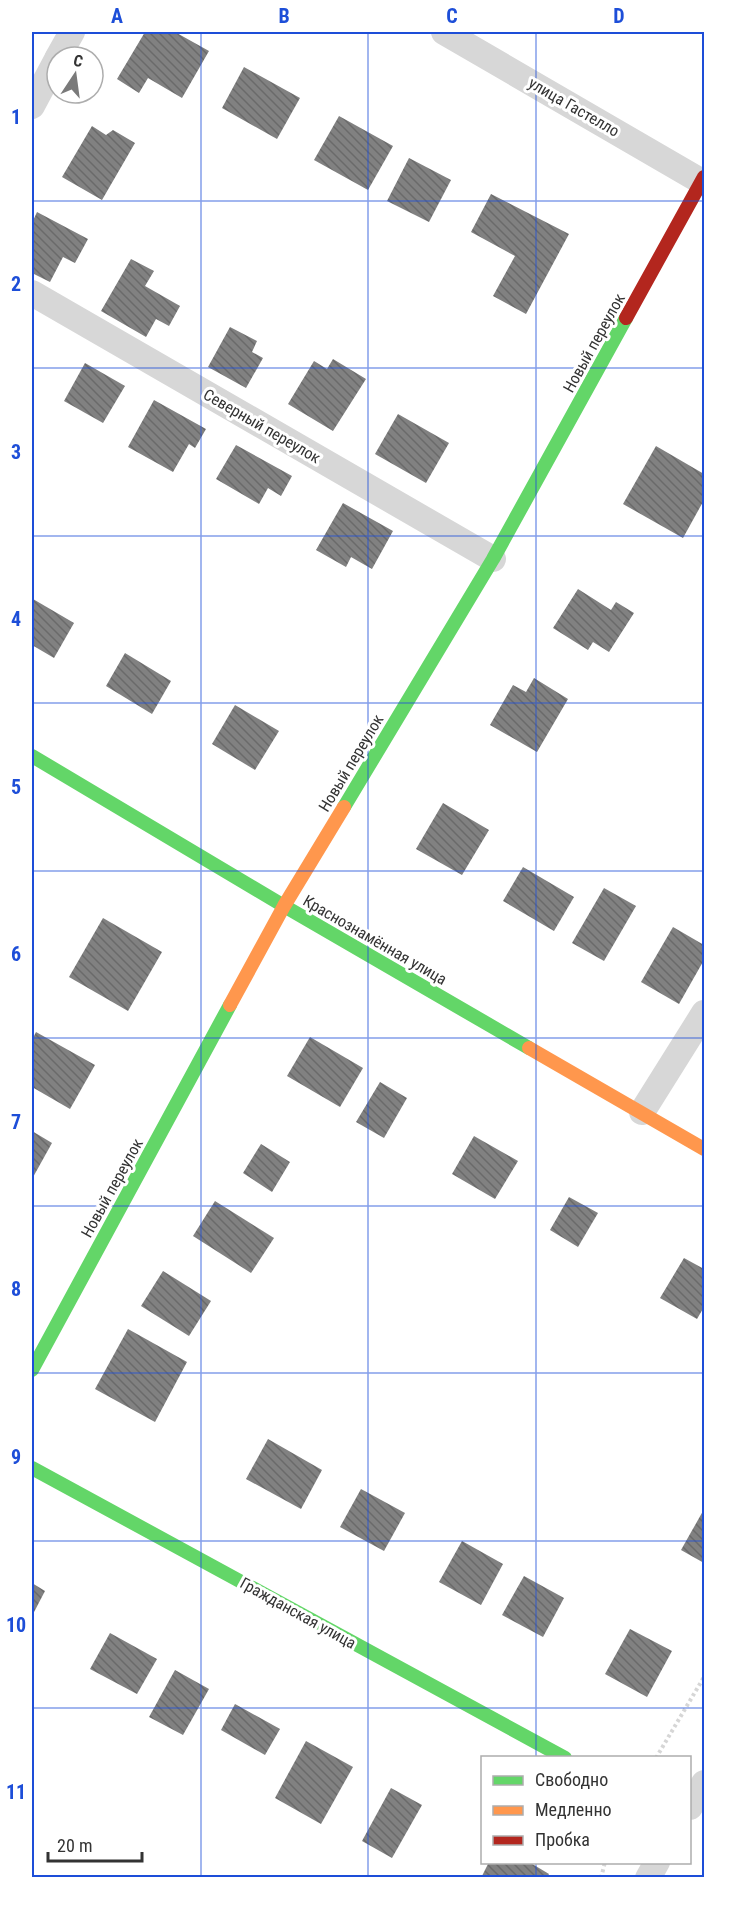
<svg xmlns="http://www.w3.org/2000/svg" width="736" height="1909" viewBox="0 0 736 1909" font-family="'Roboto Condensed',sans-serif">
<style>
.building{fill:url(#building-back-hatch)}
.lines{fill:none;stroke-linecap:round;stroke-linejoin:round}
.path{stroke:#d6d6d6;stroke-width:4;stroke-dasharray:3 3;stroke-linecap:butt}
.street{stroke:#d7d7d7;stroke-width:26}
.fast{stroke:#63d668;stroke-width:14}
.slow{stroke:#ff974d;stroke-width:14}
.jam{stroke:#b3261e;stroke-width:14}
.grid{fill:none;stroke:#1d4ed8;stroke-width:1.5;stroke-opacity:0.55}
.labels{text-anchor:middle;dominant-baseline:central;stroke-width:6;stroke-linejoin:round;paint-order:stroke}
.street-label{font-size:16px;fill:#333;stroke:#fff}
.neatline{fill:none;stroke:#1d4ed8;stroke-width:2}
.grid-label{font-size:20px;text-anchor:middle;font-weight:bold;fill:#1d4ed8}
</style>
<defs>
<pattern id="building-back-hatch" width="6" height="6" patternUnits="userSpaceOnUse" patternTransform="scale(1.5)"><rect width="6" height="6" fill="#818181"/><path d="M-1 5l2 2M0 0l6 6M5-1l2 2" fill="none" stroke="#6a6a6a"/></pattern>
</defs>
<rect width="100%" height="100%" fill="#fff"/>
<g class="building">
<polygon points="145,32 175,32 209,51 182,98 148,78 139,93 117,79"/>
<polygon points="244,67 300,98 277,139 222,108"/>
<polygon points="339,116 393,146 368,190 314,160"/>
<polygon points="92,126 106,135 113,130 135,143 102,200 62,177"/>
<polygon points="409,158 451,180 429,222 387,201"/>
<polygon points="491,194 569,234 526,314 493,296 515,256 471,232"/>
<polygon points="37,212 88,239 75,263 63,257 50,282 32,273 32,223"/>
<polygon points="131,259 154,271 145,286 180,306 169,326 156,319 146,337 101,311"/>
<polygon points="230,327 257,341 252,352 263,358 246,388 208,367"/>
<polygon points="333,359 366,379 333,431 288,404 314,361 327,369"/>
<polygon points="85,363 125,386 103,423 64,401"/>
<polygon points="154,400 206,429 195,448 189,444 173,472 128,447"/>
<polygon points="398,414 449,443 426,483 375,454"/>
<polygon points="236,445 292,476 281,496 268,488 259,504 216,479"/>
<polygon points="656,446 704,474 704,500 683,538 623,504"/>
<polygon points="343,503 393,531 372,569 351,557 346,567 316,550"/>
<polygon points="578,589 611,610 616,602 634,613 609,652 593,642 588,650 553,628"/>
<polygon points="33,599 74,623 54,658 32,645"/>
<polygon points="125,653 171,681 152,714 106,686"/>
<polygon points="534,678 568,699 537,752 490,725 513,685 526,692"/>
<polygon points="235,705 279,731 255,770 212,744"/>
<polygon points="443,803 489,830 462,875 416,849"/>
<polygon points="523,867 574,897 554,931 503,901"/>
<polygon points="604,888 636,906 604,961 572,943"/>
<polygon points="103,918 162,952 128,1011 69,977"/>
<polygon points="673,927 704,945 704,960 679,1004 641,982"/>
<polygon points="36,1032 95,1065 70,1109 32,1087 32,1040"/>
<polygon points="310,1037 363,1068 340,1107 287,1076"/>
<polygon points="380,1082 407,1098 384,1138 356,1122"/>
<polygon points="32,1131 52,1143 32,1179"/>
<polygon points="474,1136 518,1161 495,1199 452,1174"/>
<polygon points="261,1144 290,1162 272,1192 243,1173"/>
<polygon points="569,1197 598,1213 578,1247 550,1230"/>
<polygon points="215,1201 274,1238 251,1273 193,1236"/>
<polygon points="684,1258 704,1269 704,1307 697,1319 660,1298"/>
<polygon points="163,1271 211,1301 189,1336 141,1306"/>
<polygon points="128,1329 187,1362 155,1422 95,1389"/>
<polygon points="268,1439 322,1470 301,1509 246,1479"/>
<polygon points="361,1489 405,1513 384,1551 340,1527"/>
<polygon points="703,1511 704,1512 704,1563 681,1550"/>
<polygon points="462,1541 503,1564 481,1605 439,1582"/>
<polygon points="524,1576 564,1598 543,1637 502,1615"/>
<polygon points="32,1583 45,1591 32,1616"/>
<polygon points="630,1629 672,1651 647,1697 605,1674"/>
<polygon points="110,1633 157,1659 137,1694 90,1669"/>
<polygon points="175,1670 209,1689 183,1735 149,1717"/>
<polygon points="235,1704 280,1729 265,1755 221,1730"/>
<polygon points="306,1741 353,1767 321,1824 275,1798"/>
<polygon points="391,1788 422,1805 392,1858 362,1841"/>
<polygon points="489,1862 529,1862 549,1874 547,1878 481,1878"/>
</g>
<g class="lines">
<g class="path">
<polyline points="656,1758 704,1677"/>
<polyline points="601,1878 605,1862"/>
</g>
<g class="street">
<polyline points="444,32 704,183"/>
<polyline points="58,57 72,32"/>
<polyline points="32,106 57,59"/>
<polyline points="32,293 493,559"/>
<polyline points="642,1112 704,1013"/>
<polyline points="690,1807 704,1783"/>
<polyline points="648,1878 657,1862"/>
</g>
<g class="fast">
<polyline points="32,756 284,906 529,1048"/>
<polyline points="344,807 493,559 626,318"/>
<polyline points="32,1370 230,1005"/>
<polyline points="32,1468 565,1758"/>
</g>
<g class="slow">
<polyline points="230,1005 284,906 344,807"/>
<polyline points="529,1048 704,1149"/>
</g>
<polyline class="jam" points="626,318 704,177"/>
</g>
<path class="grid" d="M201,32V1878M368,32V1878M536,32V1758M32,201H704M32,368H704M32,536H704M32,703H704M32,871H704M32,1038H704M32,1206H704M32,1373H704M32,1541H704M32,1708H704M536,1862V1878"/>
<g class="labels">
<g class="street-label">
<text transform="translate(574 107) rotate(30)">улица Гастелло</text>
<text transform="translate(594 343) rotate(-61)">Новый переулок</text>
<text transform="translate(262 426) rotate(30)">Северный переулок</text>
<text transform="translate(351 763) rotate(-59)">Новый переулок</text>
<text transform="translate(375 940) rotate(30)">Краснознамённая улица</text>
<text transform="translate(112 1188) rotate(-61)">Новый переулок</text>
<text transform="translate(298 1613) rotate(29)">Гражданская улица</text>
</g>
</g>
<rect width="736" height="1909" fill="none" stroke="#ffffff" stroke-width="66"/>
<rect x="481" y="1756" width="210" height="108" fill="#ffffff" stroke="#adadad" stroke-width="1.5"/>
<rect x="493" y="1776" width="30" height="9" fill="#63d668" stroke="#adadad" stroke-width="1.5"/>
<text x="535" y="1786" font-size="18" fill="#333333">Свободно</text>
<rect x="493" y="1806" width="30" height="9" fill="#ff974d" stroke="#adadad" stroke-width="1.5"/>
<text x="535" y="1816" font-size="18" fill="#333333">Медленно</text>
<rect x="493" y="1836" width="30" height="9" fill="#b3261e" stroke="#adadad" stroke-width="1.5"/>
<text x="535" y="1846" font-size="18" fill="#333333">Пробка</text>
<g transform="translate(75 75) rotate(13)"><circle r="28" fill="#ffffff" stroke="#adadad" stroke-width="1.5"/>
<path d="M0-4.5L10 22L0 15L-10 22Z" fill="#7a7a7a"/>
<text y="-9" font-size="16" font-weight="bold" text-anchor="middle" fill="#333333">С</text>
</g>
<path d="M48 1852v9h94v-9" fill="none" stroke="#333333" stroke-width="3"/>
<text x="57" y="1852" font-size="18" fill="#333333" stroke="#ffffff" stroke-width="4.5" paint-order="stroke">20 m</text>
<rect x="33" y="33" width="670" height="1843" class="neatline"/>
<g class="grid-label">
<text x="117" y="23">A</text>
<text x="284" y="23">B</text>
<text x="452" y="23">C</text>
<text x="619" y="23">D</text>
<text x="16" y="124">1</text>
<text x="16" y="291">2</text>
<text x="16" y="459">3</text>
<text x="16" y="626">4</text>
<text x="16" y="794">5</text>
<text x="16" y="961">6</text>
<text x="16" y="1129">7</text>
<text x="16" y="1296">8</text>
<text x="16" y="1464">9</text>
<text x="16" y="1632">10</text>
<text x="16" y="1799">11</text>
</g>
</svg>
